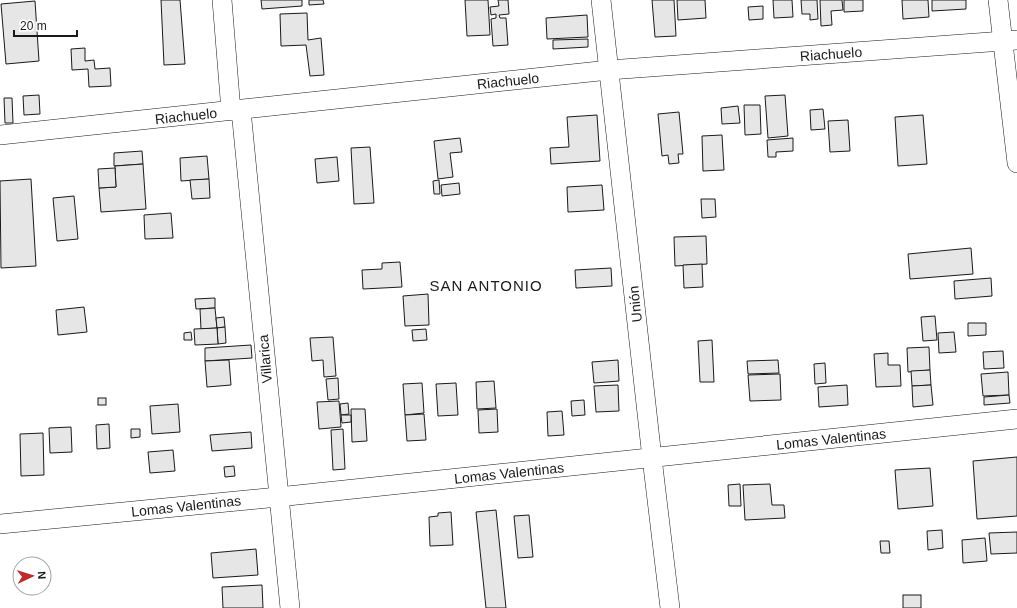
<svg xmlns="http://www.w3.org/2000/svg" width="1017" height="608" viewBox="0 0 1017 608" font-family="Helvetica,sans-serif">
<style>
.building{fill:#e6e6e6;stroke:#1a1a1a}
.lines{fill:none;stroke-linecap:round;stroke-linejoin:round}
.street-casing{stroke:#1a1a1a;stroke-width:20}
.street{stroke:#fff;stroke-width:19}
.labels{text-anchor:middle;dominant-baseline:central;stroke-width:3;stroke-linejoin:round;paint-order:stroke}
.street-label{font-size:14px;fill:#1a1a1a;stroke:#fff}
.neighbourhood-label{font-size:15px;letter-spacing:1px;fill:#1a1a1a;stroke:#fff}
</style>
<rect width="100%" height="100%" fill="#fff"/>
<g class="building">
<polygon points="161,0 180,0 185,64 164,65"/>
<polygon points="261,0 302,0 302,6 262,9"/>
<polygon points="309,0 323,0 324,4 309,5"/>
<polygon points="465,0 488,0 490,35 467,36"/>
<polygon points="498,0 508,0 509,14 499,15 500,18 506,18 508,45 493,46 491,19 496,18 496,14 491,15 490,7 499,6"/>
<polygon points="652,0 674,0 676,36 655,37"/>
<polygon points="677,0 705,0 706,18 678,20"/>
<polygon points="773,0 792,0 793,17 774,18"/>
<polygon points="801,0 817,0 818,19 810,20 810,14 802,14"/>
<polygon points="820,0 842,0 843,10 831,11 832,25 821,26"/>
<polygon points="844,0 863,0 863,11 844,12"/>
<polygon points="902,0 928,0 929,17 903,19"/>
<polygon points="932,0 966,0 966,9 932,11"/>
<polygon points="35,1 39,61 6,64 1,4"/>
<polygon points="763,6 763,19 749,20 748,7"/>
<polygon points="307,13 308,40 321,38 324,75 310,76 306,45 281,46 280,14"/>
<polygon points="587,15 588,37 547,39 546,18"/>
<polygon points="588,39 588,47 553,49 553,40"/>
<polygon points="85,48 85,61 94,60 95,69 110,68 111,86 89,87 88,69 72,70 71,49"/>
<polygon points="39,95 40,114 24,115 23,96"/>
<polygon points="785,95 788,136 768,138 765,96"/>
<polygon points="4,98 12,98 13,123 5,123"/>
<polygon points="744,105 760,105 761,134 745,135"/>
<polygon points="738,106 740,123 722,124 721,108"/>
<polygon points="823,109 825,129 811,130 810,110"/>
<polygon points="679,112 683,154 678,154 679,163 669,164 668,155 662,156 658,114"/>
<polygon points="597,115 600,161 551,164 550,148 569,147 567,117"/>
<polygon points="923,115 927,164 898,166 895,117"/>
<polygon points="848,120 850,151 830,152 828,121"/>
<polygon points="722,135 724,170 703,171 702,136"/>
<polygon points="460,138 462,152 450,153 453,177 438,179 434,141"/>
<polygon points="793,138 793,151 776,152 776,157 768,157 767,140"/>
<polygon points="370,147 374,203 354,204 351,148"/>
<polygon points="142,151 143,164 114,166 114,153"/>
<polygon points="207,156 209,179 181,181 180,158"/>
<polygon points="337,157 339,181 317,183 315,159"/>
<polygon points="143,164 146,209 101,212 99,188 116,187 115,166"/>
<polygon points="115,168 116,187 99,188 98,169"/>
<polygon points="31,179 36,266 1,268 0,181"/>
<polygon points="209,179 210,198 192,199 190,180"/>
<polygon points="439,180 440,194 434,194 433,181"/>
<polygon points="459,183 460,194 442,196 441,185"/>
<polygon points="602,185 604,210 568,212 567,187"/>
<polygon points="74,196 78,239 57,241 53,198"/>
<polygon points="701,199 715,199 716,217 702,218"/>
<polygon points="171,213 173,238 145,239 144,215"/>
<polygon points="706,236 707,264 675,266 674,237"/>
<polygon points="971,248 973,274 910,279 908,254"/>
<polygon points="400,262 402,287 363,289 362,270 382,269 382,263"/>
<polygon points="702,264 703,287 684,288 683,265"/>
<polygon points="611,268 612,286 576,288 575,270"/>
<polygon points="991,278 992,296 955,299 954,281"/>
<polygon points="428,294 429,325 405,326 403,296"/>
<polygon points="215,298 215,308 196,309 195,299"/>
<polygon points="84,307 87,332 58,335 56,310"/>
<polygon points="215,308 217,328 201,329 200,309"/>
<polygon points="935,316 937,340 923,341 921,317"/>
<polygon points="224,317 225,327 217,328 216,318"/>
<polygon points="968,323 986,323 986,335 968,336"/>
<polygon points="225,327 226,343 218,344 217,328"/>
<polygon points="217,328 218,344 195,345 194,329"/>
<polygon points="426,329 427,340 413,341 412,330"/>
<polygon points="191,332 192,340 184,340 184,333"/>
<polygon points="954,332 956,352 939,353 938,333"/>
<polygon points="333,337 336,376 324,377 323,360 312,361 310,338"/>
<polygon points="712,340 714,382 700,382 698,341"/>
<polygon points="251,345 252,358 205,361 205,348"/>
<polygon points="929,347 930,370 908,372 907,348"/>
<polygon points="1003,351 1004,368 984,369 983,352"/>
<polygon points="888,353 888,365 900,365 901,386 876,387 874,354"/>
<polygon points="229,360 231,385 207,387 205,361"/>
<polygon points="618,360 619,381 594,383 592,362"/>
<polygon points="778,360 779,373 748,374 747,361"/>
<polygon points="825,363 826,383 815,384 814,364"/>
<polygon points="930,370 931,385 912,386 911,371"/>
<polygon points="1008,372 1009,395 983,396 981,374"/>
<polygon points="780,374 781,400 750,401 748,375"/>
<polygon points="338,378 339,399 328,400 326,379"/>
<polygon points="494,381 496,408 477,409 476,382"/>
<polygon points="422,383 424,413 405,415 403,384"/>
<polygon points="456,383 458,415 438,416 436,384"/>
<polygon points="618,385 619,411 596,412 594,386"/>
<polygon points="847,385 848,405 819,407 818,387"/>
<polygon points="931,385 933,405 913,407 912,386"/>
<polygon points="1009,395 1010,403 984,405 984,397"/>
<rect x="98" y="398" width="8" height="7"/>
<polygon points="584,400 585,415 572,416 571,401"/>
<polygon points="339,401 341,427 319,429 317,402"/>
<polygon points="348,403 349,414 341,415 340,404"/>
<polygon points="178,404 180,432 152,434 150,406"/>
<polygon points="351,409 365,409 367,441 352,442"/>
<polygon points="497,409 498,432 479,433 478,410"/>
<polygon points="562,411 564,435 548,436 547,412"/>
<polygon points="424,414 426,440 407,441 405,415"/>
<polygon points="341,415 351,415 351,422 342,423"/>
<polygon points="109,424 110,448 97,449 96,425"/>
<polygon points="71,427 72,452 50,453 49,428"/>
<polygon points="131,429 140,429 140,437 131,438"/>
<polygon points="343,429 345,469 333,470 331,430"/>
<polygon points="251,432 252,448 212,451 210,435"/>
<polygon points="43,433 44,475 21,476 20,434"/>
<polygon points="173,450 175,471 150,473 148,452"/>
<polygon points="1017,457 1017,516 977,519 973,461"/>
<polygon points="234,466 235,476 225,477 224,467"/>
<polygon points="930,468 933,506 898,509 895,470"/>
<polygon points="740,484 741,506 729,506 728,485"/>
<polygon points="770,484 772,505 784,505 785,518 745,520 743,485"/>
<polygon points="496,510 506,608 486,608 476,512"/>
<polygon points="451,512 453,545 430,546 429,517 438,516 438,513"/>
<polygon points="529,515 533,557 518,558 514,516"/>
<polygon points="942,530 943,548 928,550 927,531"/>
<polygon points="1017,532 1017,553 991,554 989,533"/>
<polygon points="985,538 987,561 963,563 962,540"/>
<polygon points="880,541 889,541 890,553 881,553"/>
<polygon points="256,549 258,575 213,578 211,553"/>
<polygon points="262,585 263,608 223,608 222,587"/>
<rect x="903" y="595" width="18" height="13"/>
</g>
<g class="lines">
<g class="street-casing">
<g id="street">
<polyline points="222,0 231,111"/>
<polyline points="601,0 652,458 670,608"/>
<polyline points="998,0 1017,163"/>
<polyline points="241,110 290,608"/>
<polyline points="0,135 609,70 1017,40"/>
<polyline points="0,524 278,497 1017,419"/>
</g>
</g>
<use href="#street" class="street"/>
</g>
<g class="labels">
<g class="street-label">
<text transform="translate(831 54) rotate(-4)">Riachuelo</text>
<text transform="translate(508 81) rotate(-6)">Riachuelo</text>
<text transform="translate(186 116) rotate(-6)">Riachuelo</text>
<text transform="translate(635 304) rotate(-96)">Unión</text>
<text transform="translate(265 359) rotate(-95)">Villarica</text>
<text transform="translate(831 439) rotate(-6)">Lomas Valentinas</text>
<text transform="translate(509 473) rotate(-6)">Lomas Valentinas</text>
<text transform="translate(186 506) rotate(-6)">Lomas Valentinas</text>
</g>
<g class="neighbourhood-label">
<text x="486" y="285">SAN ANTONIO</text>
</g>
</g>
<g transform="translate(32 576) rotate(86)"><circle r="19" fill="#ffffff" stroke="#a3a3a3"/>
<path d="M0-3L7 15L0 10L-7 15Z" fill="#c62828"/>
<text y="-6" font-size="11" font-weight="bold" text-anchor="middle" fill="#1a1a1a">N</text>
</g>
<path d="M14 30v6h63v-6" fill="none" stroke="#1a1a1a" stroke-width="2"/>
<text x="20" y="30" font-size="12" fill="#1a1a1a" stroke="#ffffff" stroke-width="3" paint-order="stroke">20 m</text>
</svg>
